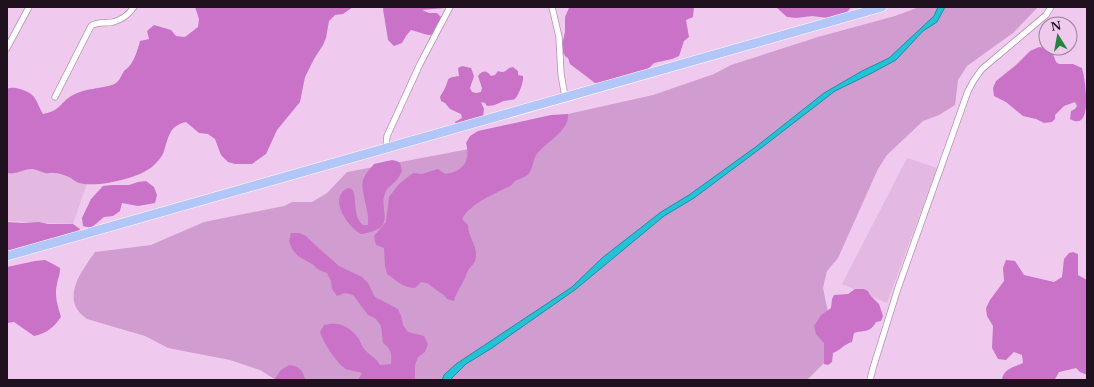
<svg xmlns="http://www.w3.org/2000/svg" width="1094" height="387" viewBox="0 0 1094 387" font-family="'Libre Baskerville',serif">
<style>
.built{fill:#e3b9e1}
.green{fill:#d19cd0}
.forest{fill:#c972c8}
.water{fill:#21c3d6;stroke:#208e9f}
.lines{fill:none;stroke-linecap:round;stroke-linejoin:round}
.minor-casing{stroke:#b491b3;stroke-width:7}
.trunk-casing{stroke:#fff;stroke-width:10}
.minor{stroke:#fff;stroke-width:5.5}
.trunk{stroke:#b2c6f7;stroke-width:9}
</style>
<rect width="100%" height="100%" fill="#f0caee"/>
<g class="built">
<polygon points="907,158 937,168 887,303 842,284"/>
<polygon points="7,168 91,172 73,224 7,221"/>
</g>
<path class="green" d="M919,7H1038L1013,33L967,66L958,80L955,105L939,115L923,121L887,155L878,169L838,258L827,271L823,288L830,322L831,356L807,380H276L260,370L230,360L168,348L145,336L87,319C59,300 81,272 95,252L151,245L204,222L284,206L292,202H312L327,193L347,172L480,147L568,114L653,95L714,74L731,65L818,37L895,16Z"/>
<g class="forest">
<path d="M195,7H353L343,14L335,15L329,21L326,38L323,45L314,59L305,77L300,102L277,130L266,154L252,164H235L228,162L221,155L215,139L208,134L199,133L186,122C169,126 169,136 164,151C163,155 159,160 156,163C144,178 97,188 79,183C75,182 72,178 69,177C64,175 59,173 54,173C51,172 48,174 45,173C41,172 38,170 33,169C24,168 17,175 7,173V89C12,87 15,88 20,89C37,94 35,100 43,114C61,111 60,102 73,95C86,88 99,89 112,85C119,83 121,76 124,71C126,69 129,67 131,64C135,58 138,49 140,41L149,39L147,31L154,25L171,30L176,36L185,37L198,27L199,19Z"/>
<polygon points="384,7 445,7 445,8 422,10 429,13 437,13 443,19 437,34 428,35 411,30 406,36 402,43 394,46 388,40 383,9"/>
<polygon points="572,7 694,7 693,17 686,20 689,37 684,41 679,56 672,59 654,63 648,69 631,74 621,82 595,83 570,64 568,58 565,56 561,49 565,32 565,17 569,8"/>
<polygon points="776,7 851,7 846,14 828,18 812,16 796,18 787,17"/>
<path d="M1039,47L1051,49L1056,62L1059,64H1073L1082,68C1085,78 1094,133 1070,119L1071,111L1075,109L1077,106L1075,102L1064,106L1055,115V119L1052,122L1044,123L1036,119L1023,116L1006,102L994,96L993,88L996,81L1016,65L1030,51Z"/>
<path d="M462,66L471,68L474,76L470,88L472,92L476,93L481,92L482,88L478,76C482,70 487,70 491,76L495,75L498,71C503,73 505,72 509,68L513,67L518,71V75L523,76C524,82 519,94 515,99C512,100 508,100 504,101C498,103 495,106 487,106L485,103L481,102L484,109L483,117L456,126L455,122L462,118L461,114L450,109L445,103L441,101L440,97C441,94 444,91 445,88C450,78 445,78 459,76L458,68Z"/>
<path d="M568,114C570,132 542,144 535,157C532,164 533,171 526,176C523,178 519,179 515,181C513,183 511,186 508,187C492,195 471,203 462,219L468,225C468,237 477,245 476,256C476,262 472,265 469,269C467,272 466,275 465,278C461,287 456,292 454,301L447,299C442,292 441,294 435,289C428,285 431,283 421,282L415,288C401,287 398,281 387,274L385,266L384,248L376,245L374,236L386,222L389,197L399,184L413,173L422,174L438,169L445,174C463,172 471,161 466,143L470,136L478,131L551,115Z"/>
<path d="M392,160L397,161L400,163L402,171C400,175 398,179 395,182C392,185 388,187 386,191C376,210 401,228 361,234C348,227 327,198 348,188L352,189C358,200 352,216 363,225H368C370,211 360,191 363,180C365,174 370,169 374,164Z"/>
<polygon points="146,181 154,187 157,195 155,203 138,206 122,203 120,211 113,216 104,217 91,228 83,226 82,218 91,199 103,186 112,185 129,185 138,182"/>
<polygon points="7,222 22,223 39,222 48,224 73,224 80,229 76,237 7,258"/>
<path d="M291,233H299L306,236L312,242L339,266L362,277L368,283L375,297L398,309L401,316L403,325L408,332L424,336L428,344L425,352L418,357L415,365V380H358L362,373C357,371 351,371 346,369C337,364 323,342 320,332L324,325C340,321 349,326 359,339C361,343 362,347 365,350C371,357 375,356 380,365L391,364C392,354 391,349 383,343L381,326L376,319L368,315L353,295L345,293L337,296L332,289L331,281L327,273L319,270L312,264L298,256L292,249L289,241Z"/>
<path d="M1073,252L1078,254V275L1087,280V375L1080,372L1076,368L1059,372L1055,379L1052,380H1002C1003,369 1014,367 1023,363L1022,355L1014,352L1006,360L998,359L992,348L993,326L987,316L986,308L990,300L1004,281L1003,268L1006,260L1015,261L1024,275L1054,282L1062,277L1064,259L1069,253Z"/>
<path d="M45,260L53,264L60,268C60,277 58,277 57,284C54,295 58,307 61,317C54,327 46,334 34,336L14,322L7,323V267L35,261Z"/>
<path d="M855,289H864L868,291L870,295L879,304L883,316L881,321L876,322C870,333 865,330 854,333L852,342C844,344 841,350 833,353L832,362L828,365L824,364V343L816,334L814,326L821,315L831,308L832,299L834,295L848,294Z"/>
<path d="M289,365C299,366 303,370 305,380H274L281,370Z"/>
</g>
<polygon class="water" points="938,7 945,7 937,22 923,31 896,60 870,74 835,91 765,145 694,198 664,216 576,289 492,348 466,364 450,380 442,380 444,375 456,364 572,287 602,258 661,212 689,195 757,146 824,93 862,71 889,58 934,16"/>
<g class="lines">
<g class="minor-casing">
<g id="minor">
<polyline points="552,7 559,37 561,74 565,97"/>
<polyline points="7,48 29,7"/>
<path d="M55,97L91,26C98,21 106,24 113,22C122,20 129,14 134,7"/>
<polyline points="386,148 387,136 420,64 450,7"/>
<polyline points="870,380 873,368 898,288 968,91 974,80 982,69 1046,15 1051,7"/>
</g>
</g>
<g class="trunk-casing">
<polyline id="trunk" points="7,256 882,7"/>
</g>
<use href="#minor" class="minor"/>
<use href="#trunk" class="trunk"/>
</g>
<rect width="1094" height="387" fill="none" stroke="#1f121e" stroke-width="16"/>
<g transform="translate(1058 36) rotate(349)"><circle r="19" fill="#f0caee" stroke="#9c809b"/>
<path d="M0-3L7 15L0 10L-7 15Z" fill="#21863a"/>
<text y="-6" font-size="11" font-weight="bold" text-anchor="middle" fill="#1f121e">N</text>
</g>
</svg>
